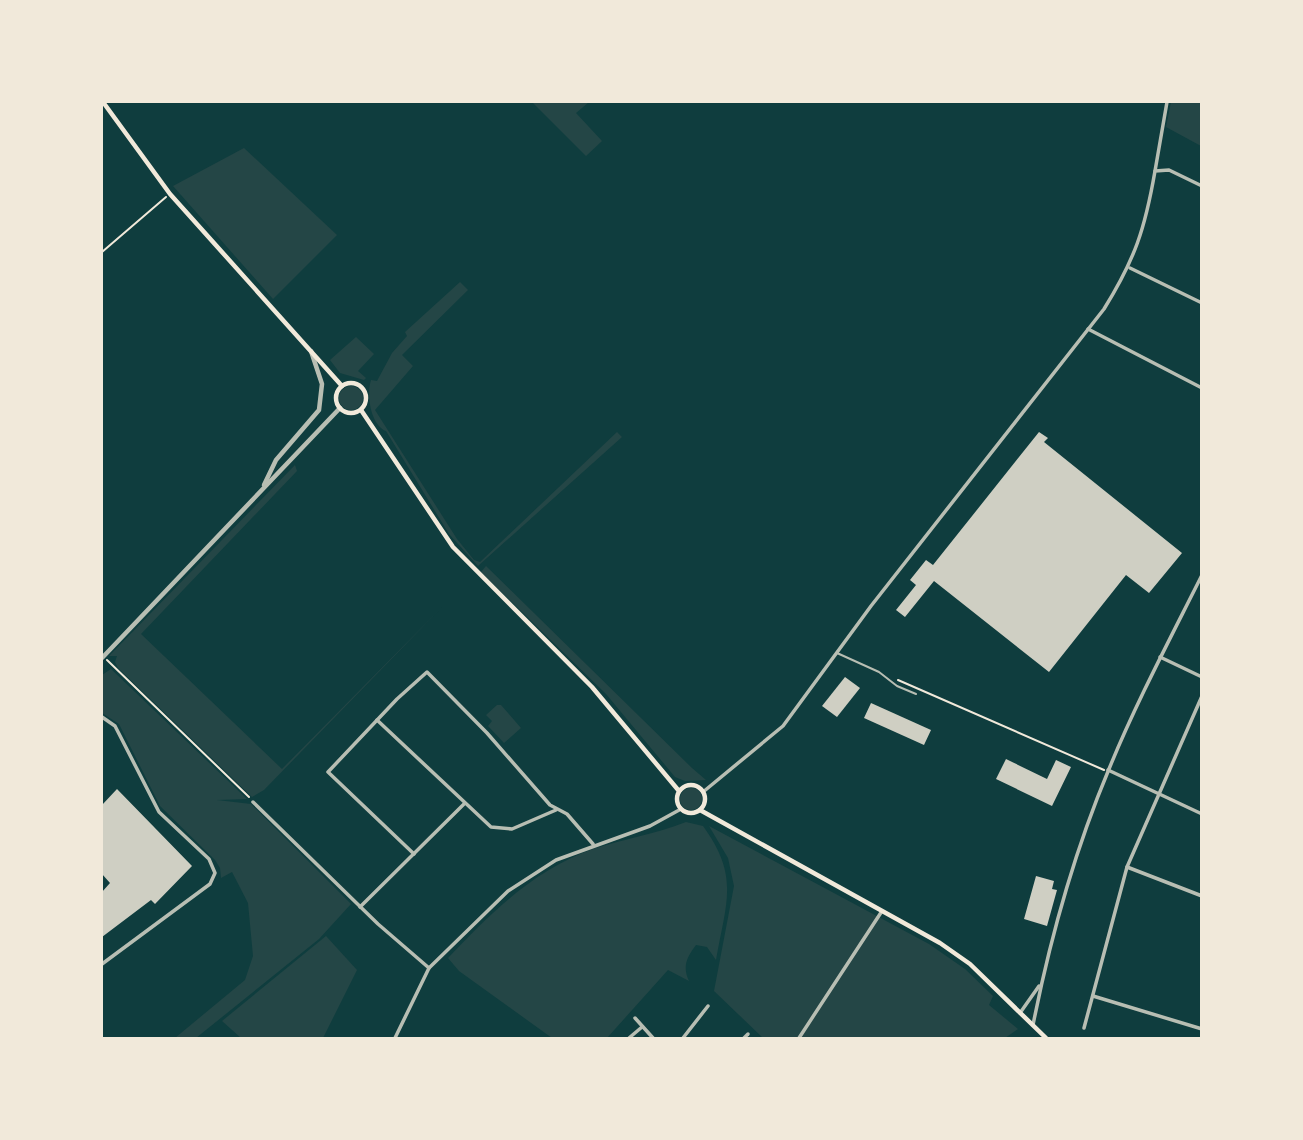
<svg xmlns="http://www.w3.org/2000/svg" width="1303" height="1140" viewBox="0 0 1303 1140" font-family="'Fira Sans Condensed',sans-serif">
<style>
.green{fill:#244646}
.building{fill:#cfcfc3}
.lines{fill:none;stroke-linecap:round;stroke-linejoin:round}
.path{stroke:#f1e9da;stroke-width:2}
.service{stroke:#b8beb3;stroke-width:2}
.minor{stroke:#b8beb3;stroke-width:3.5}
.tertiary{stroke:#b8beb3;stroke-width:4.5}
.secondary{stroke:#f1e9da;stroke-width:4.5}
</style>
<rect width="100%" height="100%" fill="#0f3d3e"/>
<g class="green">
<polygon points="532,102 589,102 576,113 602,141 586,156"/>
<polygon points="1171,102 1201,102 1201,146 1166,127"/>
<polygon points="244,148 337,235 273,299 173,186"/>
<path d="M460,282L468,290L402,355L413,366L375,410L457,539L474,560L480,562L617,432L622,437L478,566L449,534L386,431C371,425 366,396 371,380L377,381L392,353L407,336L405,332Z"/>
<polygon points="356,337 374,354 358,371 366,378 364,380 340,373 330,360"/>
<circle cx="351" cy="398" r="12"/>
<polygon points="295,465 297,471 141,634 282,769 442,607 264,790 252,797 118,668 115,662 117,656 109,656"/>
<polygon points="486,566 692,768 706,780 685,781 675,777 606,694 481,572"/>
<polygon points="111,669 247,799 217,800 251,804 351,904 319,939 196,1038 175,1038 245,980 253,956 248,903 232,872 221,878 220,868 215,860 160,806 119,724 102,713 102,675"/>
<polygon points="497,705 501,705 521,728 504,743 488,726 492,721 486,715"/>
<circle cx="691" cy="799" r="11"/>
<path d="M686,822L703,826C740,877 726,902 716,960L707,947L696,945C687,957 682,966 689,981L668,970L607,1038H552L459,971L448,958C490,914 533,870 593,849C624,839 655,834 686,822Z"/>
<polygon points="709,826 929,944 965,969 993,996 989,1005 1018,1029 1005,1038 763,1038 714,991 734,886 728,858"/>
<polygon points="326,936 357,970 323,1038 241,1038 222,1021"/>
</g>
<g class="building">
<polygon points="1039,432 1048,438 1044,442 1182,553 1149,593 1126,575 1049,672 934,581 905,617 896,610 916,585 910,580 926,560 933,565"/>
<polygon points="845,677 860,688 837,717 822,706"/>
<polygon points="871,703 931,730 924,745 864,718"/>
<polygon points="1006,759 1047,779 1056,760 1071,767 1052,806 996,779"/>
<polygon points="117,789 192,866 155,904 151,900 102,937 102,892 110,883 102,874 102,805"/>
<polygon points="1036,876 1054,881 1052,889 1057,890 1047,926 1024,919"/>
</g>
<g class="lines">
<g class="path">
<polyline points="102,252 166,197"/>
<polyline points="107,660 249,797"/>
<polyline points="898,680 1104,770"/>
</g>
<polyline class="service" points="837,653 879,672 897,686 916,694"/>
<g class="minor">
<polyline points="1155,171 1167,102"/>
<polyline points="1130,268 1202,303"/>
<polyline points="1088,329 1202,388"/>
<polyline points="1160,657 1202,677"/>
<polyline points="102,717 115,726 159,812 209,859 215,873 210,884 102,964"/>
<polyline points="377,720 491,827 512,829 556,810"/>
<polyline points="1108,770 1202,814"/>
<path d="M703,792L783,726L871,606L1104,309C1135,259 1145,229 1155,171L1169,170L1202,186"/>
<polyline points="253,802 378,924 429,968"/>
<polyline points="414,854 328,772 397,699 427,672 487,733 550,805 567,814 593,844"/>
<polyline points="1127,867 1202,896"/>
<polyline points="360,907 464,804"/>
<polyline points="1093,996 1202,1029"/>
<polyline points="1020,1013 1039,986"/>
<polyline points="635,1018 653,1038"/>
<path d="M1033,1025C1050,939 1075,850 1109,769C1136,703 1170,639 1202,575"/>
<polyline points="1084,1028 1127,867 1202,696"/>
<polyline points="395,1038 429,968 508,891 556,860 650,826 681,809"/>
<polyline points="629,1038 642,1027"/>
<polyline points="683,1038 708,1006"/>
<polyline points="744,1038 748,1034"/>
<polyline points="799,1038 882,911"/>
</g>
<g class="tertiary">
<polyline points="264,485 276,460 319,410 322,384 311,351"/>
<polyline points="102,658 340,408"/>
</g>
<g class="secondary">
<polyline points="103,102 170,194 342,386"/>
<circle cx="351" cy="398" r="15"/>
<polyline points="361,410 453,547 592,687 679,791"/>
<circle cx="691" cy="799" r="14"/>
<polyline points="700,810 940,943 970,964 1046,1038"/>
</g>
</g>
<rect width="1303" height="1140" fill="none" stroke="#f1e9da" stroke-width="206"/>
</svg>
